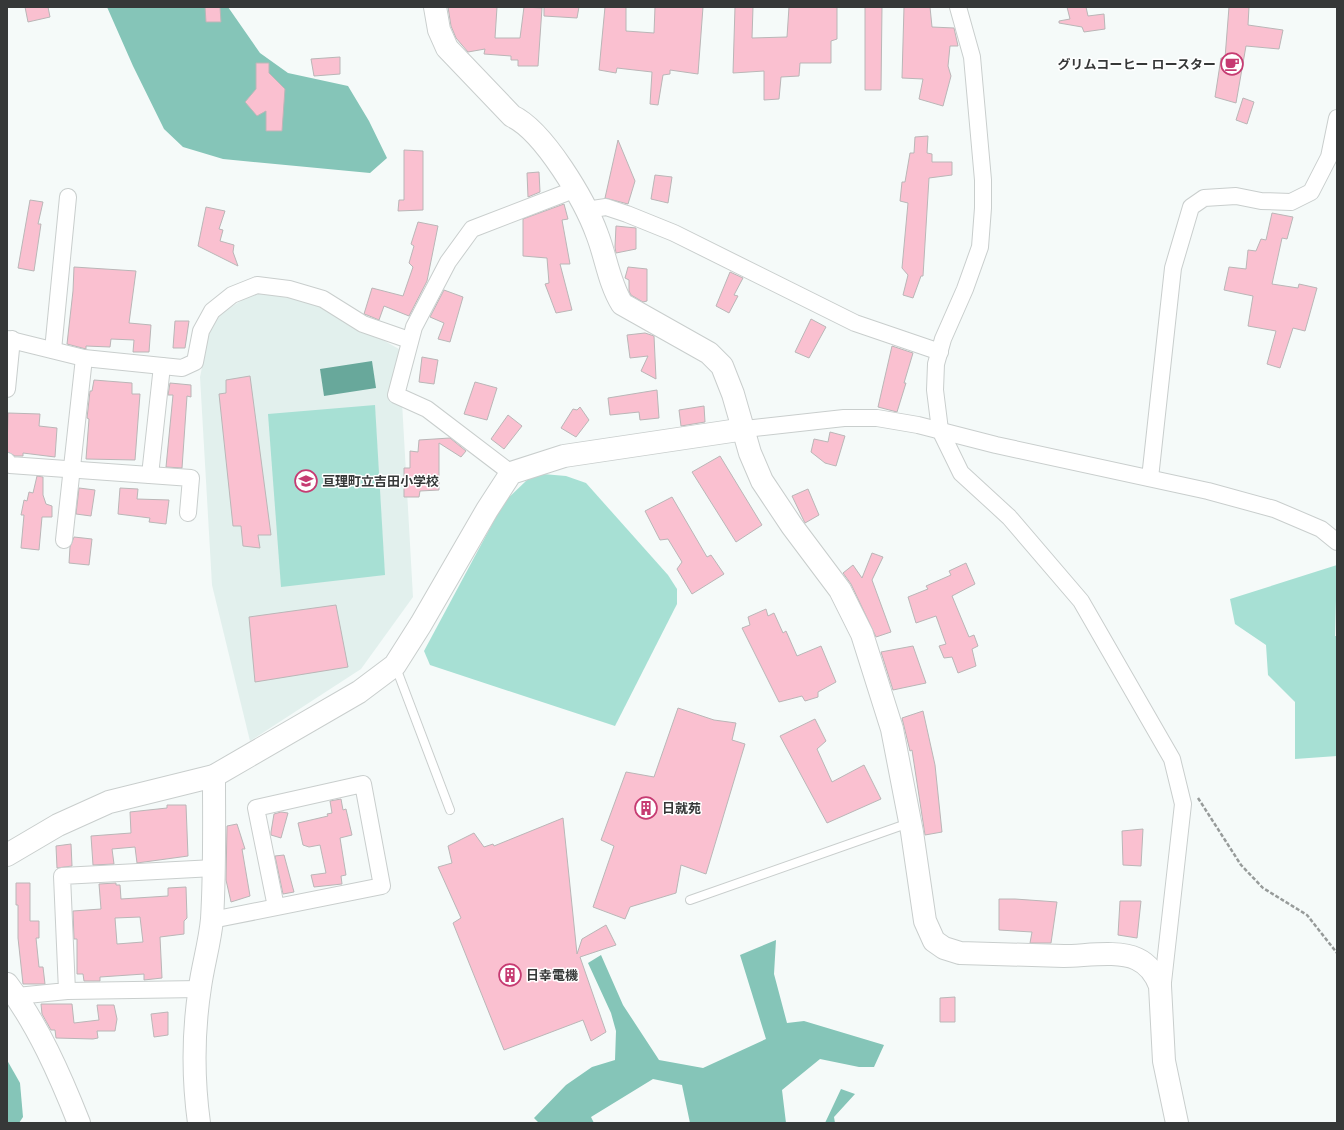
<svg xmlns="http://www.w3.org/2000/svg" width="1344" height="1130" viewBox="0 0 1344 1130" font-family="'IBM Plex Sans','Noto Sans JP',sans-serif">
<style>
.built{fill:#e2f0ed}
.green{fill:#a7e0d4}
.forest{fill:#85c5b8}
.water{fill:#68a89b}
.building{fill:#fac0d0;stroke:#bab6b7;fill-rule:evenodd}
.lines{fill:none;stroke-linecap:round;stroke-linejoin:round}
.lane-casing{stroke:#c9cecd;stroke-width:10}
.street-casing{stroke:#c9cecd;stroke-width:18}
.secondary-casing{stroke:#c9cecd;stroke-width:24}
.path{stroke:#979b9a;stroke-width:2.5;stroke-dasharray:4 2;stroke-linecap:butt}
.lane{stroke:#fff;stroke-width:8}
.street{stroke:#fff;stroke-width:16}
.secondary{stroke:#fff;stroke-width:22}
.labels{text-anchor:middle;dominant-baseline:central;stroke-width:3;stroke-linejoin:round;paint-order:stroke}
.poi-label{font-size:13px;font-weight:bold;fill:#363838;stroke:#fff;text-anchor:start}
</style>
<rect width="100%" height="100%" fill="#f5faf9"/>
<polygon class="built" points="255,292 317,303 399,349 413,597 361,669 250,741 212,585 200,377 212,319"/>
<g class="green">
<polygon points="375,405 385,575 281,587 268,414"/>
<polygon points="543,474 566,476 586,483 668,575 677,589 677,604 615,726 436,667 430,665 424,651 504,502 527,480"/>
<polygon points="1337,565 1335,636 1337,636 1337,756 1295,759 1295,702 1268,675 1266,645 1235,624 1230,599"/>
</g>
<g class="forest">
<polygon points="107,7 228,7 260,53 288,73 348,86 369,121 387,158 370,173 223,159 183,147 164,129 133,66"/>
<polygon points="776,940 774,974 787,1023 804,1021 884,1045 874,1067 859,1067 820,1059 782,1090 786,1123 690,1123 682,1085 653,1079 591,1117 594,1123 539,1123 534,1118 566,1085 592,1067 615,1060 616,1031 611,1013 588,963 601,955 623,1005 659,1060 703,1068 766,1039 740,955"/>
<polygon points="7,1060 20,1083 23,1117 19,1123 7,1123"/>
<polygon points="841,1089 855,1094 834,1117 835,1123 825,1123"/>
</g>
<polygon class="water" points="372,361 376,388 324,396 320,369"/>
<g class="building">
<polygon points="25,7 48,7 50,17 28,22"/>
<polygon points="205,7 220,7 221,22 206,22"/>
<polygon points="448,7 497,7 495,38 520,38 524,7 542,8 538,66 518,66 518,60 511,60 511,56 484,54 485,49 468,52 456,38 451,26"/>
<polygon points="544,7 579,7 577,18 544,16"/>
<polygon points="605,7 626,7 626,31 654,33 655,7 703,7 698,74 670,70 670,74 663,75 658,105 650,104 652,72 617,68 616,73 599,70"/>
<polygon points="735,7 753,7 752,38 787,37 789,7 837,7 837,39 831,41 831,63 800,63 799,76 781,77 779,99 764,100 764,71 733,73"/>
<polygon points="865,7 882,7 881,90 865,90"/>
<polygon points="904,7 930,7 932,27 954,28 958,46 950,46 948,66 951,76 943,106 919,99 923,79 902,78"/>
<polygon points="1067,7 1086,7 1088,16 1104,14 1105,29 1084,32 1082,27 1059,23 1059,21 1070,19"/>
<polygon points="1229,7 1249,7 1248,25 1283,30 1279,49 1246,46 1236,103 1215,97 1221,58 1225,58"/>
<polygon points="340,57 340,74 314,76 311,59"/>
<polygon points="256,63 269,63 269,73 285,89 282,131 266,131 266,111 257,116 245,102 256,89"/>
<polygon points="1243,98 1254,102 1247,124 1236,120"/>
<polygon points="928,136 927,153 932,154 932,162 952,162 952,175 929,178 923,276 921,276 913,298 903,295 908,275 902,268 908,203 900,201 902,182 905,182 910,153 914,153 915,137"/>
<polygon points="618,140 635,181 628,204 605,198"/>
<polygon points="404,150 423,151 423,210 398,211 399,200 404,200"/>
<polygon points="539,172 540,192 528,197 527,173"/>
<polygon points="655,175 672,177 668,203 651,199"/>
<polygon points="30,200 43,202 38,224 41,224 34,271 18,268"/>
<polygon points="564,204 568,219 562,220 570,264 560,264 572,310 556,313 545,284 549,283 547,258 523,256 523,219"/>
<polygon points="206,207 225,211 219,229 223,230 220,241 234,245 233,252 238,266 198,246"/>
<polygon points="1272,213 1293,217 1287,239 1282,238 1272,284 1298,288 1299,284 1317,288 1305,331 1293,328 1280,368 1267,364 1276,331 1248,326 1253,296 1224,290 1229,267 1246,269 1248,250 1256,251 1261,239 1266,240"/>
<polygon points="418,222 438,226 427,281 409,316 384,306 379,320 367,315 364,314 372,288 403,296 413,267 409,263 414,246 411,244"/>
<polygon points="616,226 636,228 636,249 616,253 615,247"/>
<polygon points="74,267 136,271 129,323 151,325 149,352 133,352 134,340 111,339 110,347 86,346 86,349 67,344 73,291"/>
<polygon points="628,267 647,269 647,301 643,302 631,295 629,291 629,280 625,278"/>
<polygon points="730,272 743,278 734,295 738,296 729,313 716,306"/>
<polygon points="444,290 463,297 450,342 438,339 444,323 430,317"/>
<polygon points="811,319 826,327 809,358 795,352"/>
<polygon points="175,321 189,321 185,348 173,348"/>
<polygon points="645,333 654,336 656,379 641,371 648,356 630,358 627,335"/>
<polygon points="892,346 913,353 904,383 906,383 897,412 878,407"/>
<polygon points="422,357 438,360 434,384 419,382"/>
<polygon points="250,376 271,535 258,535 260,548 243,546 241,526 233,526 219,394 226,393 226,380"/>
<polygon points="94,380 132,383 132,394 140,394 135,460 86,459 89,419 87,418 90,391 92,391"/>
<polygon points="475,382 497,388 487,420 464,414"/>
<polygon points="170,383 191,385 191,397 187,396 182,468 166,467 173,395 168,395"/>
<polygon points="657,390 659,418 640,420 639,412 610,415 608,398"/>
<polygon points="704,406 705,422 681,426 679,410"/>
<polygon points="580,407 589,420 576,437 561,428 573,409 577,410"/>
<polygon points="8,413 40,414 39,426 57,428 55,457 23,453 23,456 15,456 7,452"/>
<polygon points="508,415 522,426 504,449 491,439"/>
<polygon points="830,432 845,436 836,466 825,463 811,452 814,439 828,442"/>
<polygon points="450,438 466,451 461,457 439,443 439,490 420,491 419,497 404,497 404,468 410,468 410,451 418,452 419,440"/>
<polygon points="720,456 762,525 736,542 692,472"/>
<polygon points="37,476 43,477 43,495 46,504 52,506 52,517 42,517 39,550 21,548 24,515 21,515 24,500 27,501 29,492 33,493"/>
<polygon points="79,488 95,490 91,516 76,514"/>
<polygon points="120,488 138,489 137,499 169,500 166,524 149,522 150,518 118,514"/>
<polygon points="808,489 819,515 805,523 792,496"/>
<polygon points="672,497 707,557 711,555 724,574 692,594 677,569 682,562 668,539 660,540 645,511"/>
<polygon points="74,537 92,539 89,565 69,563 70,547"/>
<polygon points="872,553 883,557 872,580 891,632 876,637 851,584 843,573 853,565 862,578"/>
<polygon points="966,563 975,584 952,596 969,637 974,635 978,646 972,649 976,666 958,673 952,657 944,658 939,646 946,644 936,616 916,623 908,597 928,589 926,586 951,575 949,571"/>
<polygon points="336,605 348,667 255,682 249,617"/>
<polygon points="766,609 768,616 774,613 783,633 786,631 797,656 821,646 836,682 818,692 818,697 805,701 802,696 779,702 742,628 750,625 748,617"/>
<polygon points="913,646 926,683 893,690 881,652"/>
<polygon points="678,708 714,720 736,723 732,740 745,744 706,874 681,865 676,893 630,907 625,919 593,907 614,846 601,840 626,772 654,777"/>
<polygon points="923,711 935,765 942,832 925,835 912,750 910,751 902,718"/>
<polygon points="815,719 826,741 817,749 832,782 864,765 881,799 827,823 780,736"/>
<polygon points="341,799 343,810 346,809 352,835 340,838 346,875 341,876 342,884 314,887 311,875 326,873 320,845 309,847 303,845 298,823 328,816 327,814 332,813 330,801"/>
<polygon points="167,805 186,805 188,856 137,863 135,847 112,849 114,864 93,865 91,836 131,833 130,812 167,808"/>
<polygon points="281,812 288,813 281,838 271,835 271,832 274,814"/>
<polygon points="563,818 577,954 582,939 606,925 616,945 580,957 606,1032 591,1041 583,1020 504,1050 453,923 461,918 438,867 452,863 448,846 474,833 484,847 493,844 494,846"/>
<polygon points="237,824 245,849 242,849 250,896 231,902 226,880 227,826"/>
<polygon points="1143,829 1141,866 1123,865 1122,831"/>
<polygon points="71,844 72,866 57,868 56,846"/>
<polygon points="284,855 294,892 283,894 275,856"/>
<polygon points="16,883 30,883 30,921 39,921 39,938 36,938 39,967 43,967 45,984 23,984 18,938 18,905 16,905"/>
<path d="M116,883V885H120L121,899L168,896V888L186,887L187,918L184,921V934L160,937L162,978L144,980V974L100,977V981H84L83,974H77V939H74L73,911L101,909L99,884ZM140,917L143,942L117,944L115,918Z"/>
<polygon points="999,899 1015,899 1057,902 1051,943 1030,943 1032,932 999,930"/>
<polygon points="1120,901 1141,901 1137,938 1118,935"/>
<polygon points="955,997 955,1022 940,1022 940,998"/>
<polygon points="41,1004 72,1004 74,1023 99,1020 97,1005 114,1005 117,1019 115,1031 97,1031 98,1038 93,1039 56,1038 55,1030 51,1030 42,1014"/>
<polygon points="168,1012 168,1035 154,1037 151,1014"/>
</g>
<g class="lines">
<g class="lane-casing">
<g id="lane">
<polyline points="395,665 450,810"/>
<polyline points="690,900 909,823"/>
</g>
</g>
<g class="street-casing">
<g id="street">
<polyline points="958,7 972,57 983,180 983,208 980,247 965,289 943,339 936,364 935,390 940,430 961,473 1009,517 1081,601 1172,759 1183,804 1162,991"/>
<polyline points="586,210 606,207 627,214 674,233 855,323 940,352"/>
<polyline points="7,339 84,358 182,368 195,362 201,331 212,311 232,295 257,285 289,289 323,299 363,324 409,340"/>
<polyline points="53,350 68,197"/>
<polyline points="7,389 12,339"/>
<polyline points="745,429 844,418 877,418 918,425 996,445 1208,491 1274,509 1321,529 1337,542"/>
<polyline points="7,461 10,465 191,478 188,513"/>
<polyline points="511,473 427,409 396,395 414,327 448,262 472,229 576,189"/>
<polyline points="150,475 162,366"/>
<polyline points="1150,478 1173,268 1191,207 1204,198 1236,196 1261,201 1291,202 1311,192 1329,157 1337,118"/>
<polyline points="64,540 84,358"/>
<polyline points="212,920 382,886 363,784 256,808 276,907"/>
<polyline points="67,991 200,989"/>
<polyline points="17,996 67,991 62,876 214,868"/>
</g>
</g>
<g class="secondary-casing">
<g id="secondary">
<path d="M435,7L439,30L447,48L512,116C544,131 585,201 597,234C606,257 609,283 622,304L709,353L722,366L733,394L750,453L762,481L792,526L840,590L862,634L892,729L912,832L925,921L934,941L944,948L960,953C994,954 1029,955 1064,956C1085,956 1118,950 1137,959C1148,964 1156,975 1160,986L1164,1061L1177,1123"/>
<polyline points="7,855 58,825 109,802 214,776 359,692 395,665 421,624 487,510 511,473 564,456 745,429"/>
<path d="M7,984C38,1025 60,1075 79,1123"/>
<path d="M199,1123C193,1079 193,1032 200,987C203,965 210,942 212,919C215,871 214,824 214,776"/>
</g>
</g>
<polyline class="path" points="1198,798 1241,865 1263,888 1307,915 1337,953"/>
<use href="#lane" class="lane"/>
<use href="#street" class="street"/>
<use href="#secondary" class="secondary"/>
</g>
<defs>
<g id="cafe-ring" transform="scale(1.15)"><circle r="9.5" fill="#fff" stroke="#c63b72" stroke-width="1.5"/><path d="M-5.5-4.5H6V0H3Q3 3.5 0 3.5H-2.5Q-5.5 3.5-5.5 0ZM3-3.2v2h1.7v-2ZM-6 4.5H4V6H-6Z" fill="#c63b72"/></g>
<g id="school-ring" transform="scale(1.15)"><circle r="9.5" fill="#fff" stroke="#c63b72" stroke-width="1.5"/><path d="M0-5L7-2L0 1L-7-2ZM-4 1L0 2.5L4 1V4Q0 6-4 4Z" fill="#c63b72"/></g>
<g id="building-ring" transform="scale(1.15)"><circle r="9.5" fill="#fff" stroke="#c63b72" stroke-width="1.5"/><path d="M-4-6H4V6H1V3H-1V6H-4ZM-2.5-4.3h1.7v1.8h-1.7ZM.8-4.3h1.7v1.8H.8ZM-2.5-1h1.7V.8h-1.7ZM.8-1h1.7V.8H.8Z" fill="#c63b72"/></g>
</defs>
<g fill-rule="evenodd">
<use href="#cafe-ring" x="1232" y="64"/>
<use href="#school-ring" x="306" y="481"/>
<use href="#building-ring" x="646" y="808"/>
<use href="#building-ring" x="510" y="975"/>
</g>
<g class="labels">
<g class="poi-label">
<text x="1216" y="64" text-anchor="end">グリムコーヒー ロースター</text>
<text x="322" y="481">亘理町立吉田小学校</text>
<text x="662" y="808">日就苑</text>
<text x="526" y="975">日幸電機</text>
</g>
</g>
<rect width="1344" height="1130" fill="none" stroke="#363838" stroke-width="16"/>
</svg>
